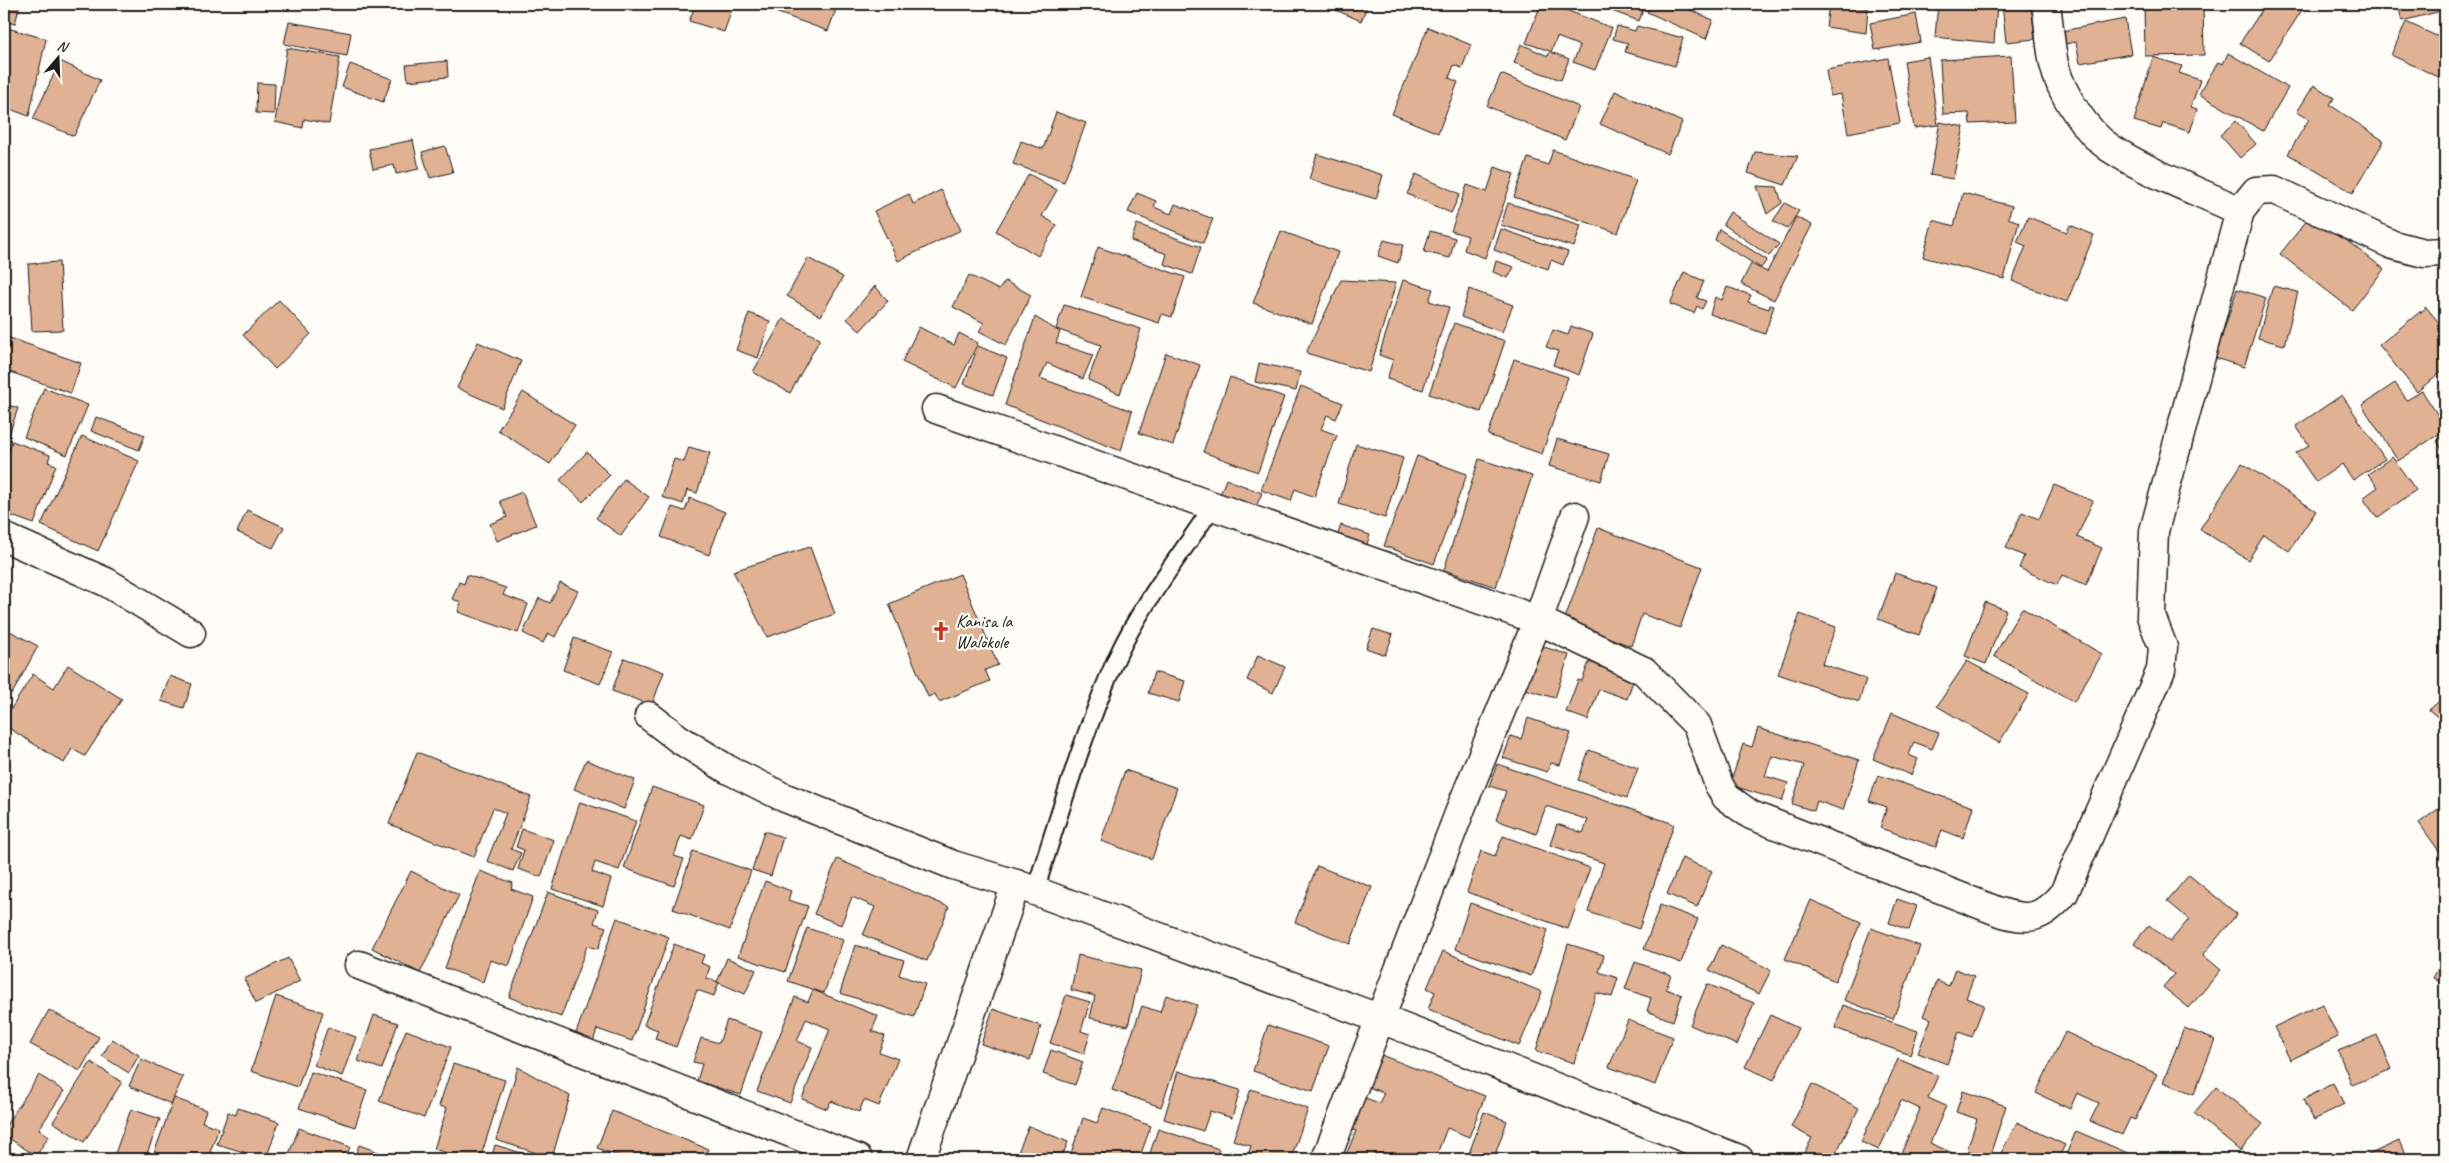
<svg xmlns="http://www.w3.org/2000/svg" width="2449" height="1163" viewBox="0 0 2449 1163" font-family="Caveat,sans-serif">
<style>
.building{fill:#e1b193;stroke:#1c1c1c}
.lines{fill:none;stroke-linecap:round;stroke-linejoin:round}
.service-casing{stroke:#1c1c1c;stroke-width:20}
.minor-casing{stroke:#1c1c1c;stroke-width:31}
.service{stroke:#fdfcf7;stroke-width:16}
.minor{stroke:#fdfcf7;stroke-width:28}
.labels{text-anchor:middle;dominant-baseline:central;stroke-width:4.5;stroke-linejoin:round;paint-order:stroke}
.poi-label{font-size:18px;fill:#1c1c1c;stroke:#fdfcf7;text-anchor:start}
</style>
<rect width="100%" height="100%" fill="#fdfcf7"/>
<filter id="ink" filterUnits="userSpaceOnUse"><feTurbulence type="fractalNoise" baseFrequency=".02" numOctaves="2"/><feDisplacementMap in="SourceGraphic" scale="10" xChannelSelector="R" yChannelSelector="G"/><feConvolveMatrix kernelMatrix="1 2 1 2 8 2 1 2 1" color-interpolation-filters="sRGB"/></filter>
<g filter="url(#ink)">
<g class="building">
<polygon points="4,4 20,4 15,24 4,21"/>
<polygon points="696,4 734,4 724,32 689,21"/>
<polygon points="753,4 838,4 828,31"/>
<polygon points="1322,4 1368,4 1361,21"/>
<polygon points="1541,4 1551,4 1612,28 1595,70 1573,62 1580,46 1557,37 1551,52 1569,59 1561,80 1514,63 1521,44 1548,56 1550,51 1526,43"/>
<polygon points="1611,4 1645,4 1639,21 1609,10"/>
<polygon points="1651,4 1677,4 1713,20 1706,39 1647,12"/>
<polygon points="1829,4 1868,8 1866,33 1826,27"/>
<polygon points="1938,4 1997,4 1994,43 1935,37"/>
<polygon points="2002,4 2031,4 2035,39 2006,42"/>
<polygon points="2144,4 2203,4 2204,55 2145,56"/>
<polygon points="2266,4 2292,4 2302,10 2269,61 2240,43"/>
<polygon points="2398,4 2444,4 2445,10 2402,21"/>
<polygon points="1916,14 1921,42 1875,50 1870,23"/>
<polygon points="2125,19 2131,54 2080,63 2076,42 2065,44 2062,31"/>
<polygon points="289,22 351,33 347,56 284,44"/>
<polygon points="2406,22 2445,40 2445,80 2391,55"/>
<polygon points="1617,26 1635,31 1637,26 1683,38 1675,66 1625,52 1628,43 1613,39"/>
<polygon points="4,27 46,39 29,116 4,107"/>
<polygon points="1428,27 1471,45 1462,68 1454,65 1449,78 1458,82 1438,133 1392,114"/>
<polygon points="287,48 340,57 329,124 304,119 303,128 275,122"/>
<polygon points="2228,53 2288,88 2263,131 2199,94 2218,62 2223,64"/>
<polygon points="2011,56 2015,122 1970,124 1969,113 1943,114 1940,60"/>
<polygon points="1928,57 1938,125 1914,128 1904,61"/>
<polygon points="2153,57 2182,66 2179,73 2200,80 2191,107 2197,109 2190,132 2163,123 2161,129 2134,121"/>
<polygon points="1888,58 1900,123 1848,133 1841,94 1830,96 1826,70"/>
<polygon points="60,61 100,80 74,136 33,119"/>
<polygon points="447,61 448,77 408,81 406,65"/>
<polygon points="350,64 392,79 383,102 342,87"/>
<polygon points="1501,74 1579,107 1565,140 1487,106"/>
<polygon points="257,83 275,84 274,114 256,113"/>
<polygon points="2314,85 2334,98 2330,105 2384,141 2353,193 2288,154 2309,119 2297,112"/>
<polygon points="1615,91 1682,122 1668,154 1600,124"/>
<polygon points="1056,112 1086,123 1064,182 1013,164 1021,141 1043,149"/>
<polygon points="2236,121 2256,144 2240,158 2220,135"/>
<polygon points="1940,122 1964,127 1953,179 1930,175"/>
<polygon points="413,140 419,169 396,174 394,165 373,169 369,149"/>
<polygon points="445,146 453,172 430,178 422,152"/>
<polygon points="1553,150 1636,180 1618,233 1514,197 1528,158 1548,165"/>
<polygon points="1755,152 1798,156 1785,185 1748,173"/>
<polygon points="1317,154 1383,175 1376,199 1309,179"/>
<polygon points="1495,167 1514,174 1485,258 1464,250 1468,236 1451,231 1467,185 1487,192"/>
<polygon points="1029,174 1057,190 1042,216 1057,225 1038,256 996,231"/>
<polygon points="1416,174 1460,194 1451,213 1407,194"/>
<polygon points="1757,186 1777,187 1782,203 1767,214"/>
<polygon points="941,190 961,230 898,261 874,211 909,194 913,204"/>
<polygon points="1137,193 1156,201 1154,207 1171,214 1175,204 1213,219 1203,243 1128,212"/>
<polygon points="1963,193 2012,206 2008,218 2019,222 2004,279 1923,257 1933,220 1954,226"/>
<polygon points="1508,203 1581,225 1574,247 1501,225"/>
<polygon points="1785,203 1799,211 1787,229 1773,221"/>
<polygon points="1730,212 1779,244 1769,256 1723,224"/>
<polygon points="2312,214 2384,269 2352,310 2280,254"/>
<polygon points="1796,217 1812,225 1774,300 1741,284 1751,264 1767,272"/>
<polygon points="2028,217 2067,232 2070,225 2094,235 2067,302 2012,281 2026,246 2017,242"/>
<polygon points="1137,224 1201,247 1192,274 1164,264 1167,254 1131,241"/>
<polygon points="1501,229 1568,252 1563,265 1551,260 1548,269 1494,250"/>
<polygon points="1719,229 1767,260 1761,268 1715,240"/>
<polygon points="1281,231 1338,252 1312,324 1253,303"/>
<polygon points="1430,231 1455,238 1450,258 1424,252"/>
<polygon points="1384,240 1403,245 1398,263 1378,256"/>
<polygon points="1098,247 1185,277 1172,317 1162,314 1159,323 1081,297"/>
<polygon points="808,258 843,277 821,316 787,296"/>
<polygon points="1496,261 1514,267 1508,278 1493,272"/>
<polygon points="59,262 63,330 32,331 28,264"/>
<polygon points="1684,272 1704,281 1697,298 1706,301 1702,309 1697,306 1694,313 1670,304"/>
<polygon points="969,275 999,290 1005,281 1031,295 1006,345 979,331 984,323 953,307"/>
<polygon points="1341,280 1396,283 1369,372 1306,353"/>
<polygon points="1403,280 1433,289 1429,301 1449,307 1423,390 1387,379 1393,360 1379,355"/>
<polygon points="875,286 888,301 860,331 847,319"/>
<polygon points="2273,286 2298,292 2284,345 2258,338"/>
<polygon points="1727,287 1751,295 1748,302 1769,309 1770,305 1774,306 1765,334 1710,314 1715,297 1722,300"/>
<polygon points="1469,289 1513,305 1502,332 1461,317"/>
<polygon points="2237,289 2266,298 2244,367 2215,358"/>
<polygon points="279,300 311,334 275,369 243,335"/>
<polygon points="1064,305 1141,329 1120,394 1088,380 1101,345 1056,329"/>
<polygon points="2426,307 2445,330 2445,368 2417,392 2379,345"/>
<polygon points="749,313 770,321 758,358 736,350"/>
<polygon points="1035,317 1060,332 1056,343 1093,355 1083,379 1047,363 1040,378 1132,411 1121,451 1005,405"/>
<polygon points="783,319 820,339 790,393 753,372"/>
<polygon points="1454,323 1505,341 1481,412 1429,394"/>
<polygon points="1571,326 1593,334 1579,375 1553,365 1558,351 1546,347 1553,330 1568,335"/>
<polygon points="919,327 954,345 959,333 978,343 956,388 902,362"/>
<polygon points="4,336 81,363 71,393 4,370"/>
<polygon points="478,342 521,361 502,408 457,388"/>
<polygon points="978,346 1007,358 993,395 964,384"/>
<polygon points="1166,353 1200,365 1173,445 1139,433"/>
<polygon points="1514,359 1568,377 1542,454 1488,435"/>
<polygon points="1259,363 1300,372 1296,391 1255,382"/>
<polygon points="1230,377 1284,397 1258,472 1203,452"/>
<polygon points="2395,383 2407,400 2422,391 2445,426 2445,430 2398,461 2362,405"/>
<polygon points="1301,386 1343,403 1336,419 1327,415 1321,429 1337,435 1314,497 1295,489 1291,501 1261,490"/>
<polygon points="2445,387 2445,408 2437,391"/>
<polygon points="44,388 88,405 67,455 24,437"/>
<polygon points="523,392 575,425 550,464 498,430"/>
<polygon points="2342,395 2385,459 2353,480 2342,464 2316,482 2296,453 2309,445 2296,426"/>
<polygon points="4,404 18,408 7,441 4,440"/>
<polygon points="96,417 145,435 139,450 91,431"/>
<polygon points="82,436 139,461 98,551 41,525"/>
<polygon points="2445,436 2445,455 2437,441"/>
<polygon points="1557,439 1609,454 1601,481 1549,466"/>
<polygon points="12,441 50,455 48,462 56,465 34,524 4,513 4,465"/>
<polygon points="1356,444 1403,458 1385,518 1339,504"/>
<polygon points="689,447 710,453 697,493 687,490 683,504 662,497 674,459 684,462"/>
<polygon points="587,452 610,475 583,502 560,480"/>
<polygon points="1417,456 1467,474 1434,564 1384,546"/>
<polygon points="2392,457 2416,490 2377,518 2363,498 2378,487 2368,474"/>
<polygon points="1479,459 1532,476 1496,587 1444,570"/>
<polygon points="2242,463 2316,511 2289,551 2264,535 2248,560 2200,529"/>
<polygon points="624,479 649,497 621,536 596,518"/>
<polygon points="1226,479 1262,493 1253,514 1218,500"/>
<polygon points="2054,485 2093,501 2077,537 2102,548 2086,585 2062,575 2057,585 2019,568 2024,556 2006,548 2022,512 2039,519"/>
<polygon points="522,492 536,525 497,541 490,524 507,517 500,501"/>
<polygon points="690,498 725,512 709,555 661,537 672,507 685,511"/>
<polygon points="247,510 284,527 273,548 237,532"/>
<polygon points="1341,525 1370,535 1364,553 1335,543"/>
<polygon points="1598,528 1702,567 1680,628 1642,614 1631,646 1564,621"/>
<polygon points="810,547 835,614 767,637 733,571"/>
<polygon points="1895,573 1937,588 1919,635 1878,619"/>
<polygon points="960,574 998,665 985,670 990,681 939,702 935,694 928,697 889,604"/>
<polygon points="467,575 506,588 503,595 528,604 518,633 458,612 461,602 452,599 459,582 464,584"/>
<polygon points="560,583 578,591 555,637 548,633 543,643 523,633 539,598 550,603"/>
<polygon points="1985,602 2006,610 1986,664 1965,656"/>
<polygon points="2022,608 2102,654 2074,702 1994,656"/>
<polygon points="1800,614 1836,627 1822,664 1866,679 1859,702 1778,674"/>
<polygon points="4,628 38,646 12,694 4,689"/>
<polygon points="1373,629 1393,635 1385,655 1366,648"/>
<polygon points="574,638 613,652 600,684 563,670"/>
<polygon points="1538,645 1569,655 1555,698 1525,689"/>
<polygon points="1258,655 1285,667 1273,693 1247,680"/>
<polygon points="624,658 664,672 652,705 612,691"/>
<polygon points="1967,661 2029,694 1999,743 1937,706"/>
<polygon points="1589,662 1634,678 1627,699 1599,689 1588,720 1566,712 1578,680 1582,681"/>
<polygon points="68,665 122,699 85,756 72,749 64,763 4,725 4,720 33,674 54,688"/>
<polygon points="1154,672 1185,681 1179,702 1148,693"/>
<polygon points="170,676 192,684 184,708 161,701"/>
<polygon points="2445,696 2445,723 2429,710"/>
<polygon points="1892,713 1939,733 1932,749 1914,742 1909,755 1918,759 1911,775 1873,759"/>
<polygon points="1528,718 1571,733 1560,765 1551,763 1547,772 1503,758 1511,736 1521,739"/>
<polygon points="1758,728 1859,760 1843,810 1817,801 1814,811 1792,804 1804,765 1772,756 1765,776 1788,783 1782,801 1730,785 1743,744 1752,747"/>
<polygon points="1589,750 1638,768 1627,798 1578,780"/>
<polygon points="417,752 531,797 511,849 521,853 513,871 487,861 506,813 493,808 474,857 389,824"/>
<polygon points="586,760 635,780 624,809 574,789"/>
<polygon points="1497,764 1674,824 1639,929 1588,912 1604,863 1550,845 1557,824 1583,833 1588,820 1546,806 1536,834 1496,820 1506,791 1489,786"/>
<polygon points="1125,770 1177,788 1152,859 1101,841"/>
<polygon points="1878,775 1973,807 1963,838 1942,830 1936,847 1880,828 1887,807 1869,801"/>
<polygon points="652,787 704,805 692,840 681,836 674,856 684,859 674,886 624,868"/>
<polygon points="580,802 636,821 619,870 595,862 592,872 611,879 603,906 552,889"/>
<polygon points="2445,804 2445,846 2439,851 2419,823"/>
<polygon points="522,829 554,840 541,877 518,869 524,850 516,847"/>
<polygon points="764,831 783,837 771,876 752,870"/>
<polygon points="1503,836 1590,868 1568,929 1467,892 1481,851 1495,856"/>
<polygon points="693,851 751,871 730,930 673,909"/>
<polygon points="1682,858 1712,871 1697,907 1667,894"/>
<polygon points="837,859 949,907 927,961 863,935 875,907 852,897 841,925 814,914"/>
<polygon points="1317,866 1372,887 1350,944 1295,922"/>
<polygon points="411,871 459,895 420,973 372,948"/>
<polygon points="480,871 513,883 511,889 533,897 509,966 490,960 483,982 445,968"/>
<polygon points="2189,875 2237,914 2203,955 2221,970 2189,1008 2163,987 2174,974 2134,943 2149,925 2170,942 2189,919 2167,901"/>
<polygon points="765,881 791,891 788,900 808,906 785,972 738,956"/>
<polygon points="548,892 598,910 594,923 606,927 598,949 587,946 561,1017 509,997"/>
<polygon points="1897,899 1917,906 1909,930 1889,923"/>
<polygon points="1811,900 1861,922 1835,981 1785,959"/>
<polygon points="1470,903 1548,930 1531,976 1455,949"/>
<polygon points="1660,905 1698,919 1681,963 1644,949"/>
<polygon points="617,918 669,937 632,1041 597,1029 593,1042 575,1036"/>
<polygon points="807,928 843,940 824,993 788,981"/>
<polygon points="1871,928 1920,946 1893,1019 1844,1000"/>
<polygon points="674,944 704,955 701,963 710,967 706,978 719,982 714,996 697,990 676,1047 655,1039 658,1030 644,1025"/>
<polygon points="1568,944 1604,955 1599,972 1618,978 1612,997 1596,993 1574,1063 1536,1051"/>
<polygon points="855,945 904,960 899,975 925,984 914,1017 840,993"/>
<polygon points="1721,945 1771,970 1759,994 1709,970"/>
<polygon points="1443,951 1542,992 1519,1046 1428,1009 1435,992 1427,988"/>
<polygon points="1078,955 1141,970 1128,1026 1090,1018 1095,996 1071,990"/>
<polygon points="2445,956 2445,985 2433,978"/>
<polygon points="288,958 300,981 256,1003 244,979"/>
<polygon points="727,958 756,970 745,994 717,982"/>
<polygon points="1635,962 1671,975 1666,989 1682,995 1673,1021 1647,1011 1651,998 1625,989"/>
<polygon points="1955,969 1974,976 1966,998 1984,1005 1972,1037 1959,1032 1947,1064 1918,1053 1931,1019 1923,1016 1937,981 1949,986"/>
<polygon points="1707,984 1754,1003 1737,1045 1690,1025"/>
<polygon points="813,990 878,1016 872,1031 885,1036 879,1052 898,1059 879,1106 864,1100 859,1112 831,1101 827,1109 802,1099 830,1029 806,1019 797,1041 812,1047 790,1103 757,1091 795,997 808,1002"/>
<polygon points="1066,995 1090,1002 1081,1031 1090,1034 1084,1054 1050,1043"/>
<polygon points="1166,995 1197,1005 1161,1107 1112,1090 1142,1006 1160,1012"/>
<polygon points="276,996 323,1012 298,1087 251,1071"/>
<polygon points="2322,1004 2338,1037 2290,1060 2274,1027"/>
<polygon points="1843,1005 1918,1031 1910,1055 1835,1028"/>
<polygon points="993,1009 1041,1026 1030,1060 981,1044"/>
<polygon points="49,1010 99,1037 80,1071 30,1044"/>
<polygon points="374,1015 398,1023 382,1069 358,1061"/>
<polygon points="1770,1015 1798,1028 1774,1080 1745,1067"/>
<polygon points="727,1020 762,1032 741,1095 697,1081 702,1064 693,1062 701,1038 719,1043"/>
<polygon points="1628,1020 1673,1037 1655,1085 1609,1067"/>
<polygon points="1268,1025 1329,1046 1313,1091 1253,1071"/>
<polygon points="328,1027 356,1037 342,1076 314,1065"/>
<polygon points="2184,1028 2215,1040 2194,1094 2163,1082"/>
<polygon points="406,1030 451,1047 424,1118 379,1101"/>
<polygon points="2065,1032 2157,1074 2135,1120 2130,1118 2122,1135 2090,1121 2099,1103 2077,1093 2070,1109 2036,1093"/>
<polygon points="2377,1035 2392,1069 2352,1085 2338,1051"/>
<polygon points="112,1039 139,1055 129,1073 102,1056"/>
<polygon points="1051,1050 1083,1062 1075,1085 1043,1074"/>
<polygon points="1371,1051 1485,1096 1469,1137 1447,1128 1435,1159 1356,1159 1346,1155 1356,1131 1340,1124 1352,1093 1379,1103 1384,1093 1358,1083"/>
<polygon points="141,1059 183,1077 171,1104 129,1086"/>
<polygon points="1898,1059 1938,1076 1928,1098 1946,1106 1930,1143 1966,1159 1910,1159 1901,1154 1920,1109 1901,1100 1879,1150 1861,1142"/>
<polygon points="91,1062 122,1082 84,1142 53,1122"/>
<polygon points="453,1064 505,1080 480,1159 466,1159 434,1149 447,1108 439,1106"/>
<polygon points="518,1067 570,1096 552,1158 496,1140"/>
<polygon points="1178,1071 1240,1090 1232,1118 1210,1111 1203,1131 1164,1119"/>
<polygon points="311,1072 367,1090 355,1127 299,1108"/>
<polygon points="39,1075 64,1091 39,1129 49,1136 36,1156 4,1135 4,1128"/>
<polygon points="2333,1083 2344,1104 2314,1120 2303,1100"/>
<polygon points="1812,1084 1859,1108 1833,1159 1814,1159 1804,1154 1812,1138 1791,1127"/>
<polygon points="2216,1087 2263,1124 2240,1151 2194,1113"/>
<polygon points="1251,1089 1308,1109 1291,1159 1260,1159 1248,1155 1251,1146 1233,1140"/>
<polygon points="1963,1091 2006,1106 1989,1158 1967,1150 1977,1119 1956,1112"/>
<polygon points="174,1098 206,1110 202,1122 219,1128 210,1152 220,1156 219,1159 152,1159"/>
<polygon points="238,1108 279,1122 266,1159 217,1144 228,1112 236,1115"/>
<polygon points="1103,1108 1151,1126 1139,1159 1069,1159 1083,1118 1097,1123"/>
<polygon points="131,1109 160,1119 145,1159 113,1159"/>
<polygon points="612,1111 708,1149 704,1159 626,1159 597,1148"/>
<polygon points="1484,1112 1507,1121 1496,1152 1515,1159 1467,1159"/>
<polygon points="2017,1122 2065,1145 2058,1159 1998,1159"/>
<polygon points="1029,1126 1068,1142 1061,1159 1015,1159"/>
<polygon points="299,1128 350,1147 345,1159 287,1159"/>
<polygon points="1158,1129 1219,1149 1215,1159 1148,1159"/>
<polygon points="2076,1131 2142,1159 2065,1157"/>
<polygon points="2399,1141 2407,1159 2370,1159 2368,1155"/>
<polygon points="359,1145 398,1159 354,1159"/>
<polygon points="495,1145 542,1159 491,1159"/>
<polygon points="1230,1151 1252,1159 1226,1159"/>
</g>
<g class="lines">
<g class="service-casing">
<path id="service" d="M1035,891C1060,813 1083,733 1117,657C1142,603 1180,556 1213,506"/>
</g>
<g class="minor-casing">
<g id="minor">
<path d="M2046,4C2049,24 2050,45 2054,64C2060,92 2086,132 2110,148C2150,174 2198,191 2240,211"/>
<path d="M936,409L1538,620L1644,671L1697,725L1719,785L1726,797L1751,815L1997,911C2029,922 2042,919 2064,893L2161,670L2163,647L2151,616L2154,531L2240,211L2256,191L2274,190L2393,245L2424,253L2445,252"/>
<polyline points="4,537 106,582 191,633"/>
<polyline points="649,716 679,739 727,769 783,797 953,865 1016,884 1381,1019 1739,1159"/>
<polyline points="359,965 858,1159"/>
<polyline points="921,1159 1016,884"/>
<polyline points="1326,1159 1463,803 1538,620 1575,516"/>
</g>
</g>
<use href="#service" class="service"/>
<use href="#minor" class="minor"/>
</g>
</g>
<defs>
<g id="church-bare" transform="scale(1.5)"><path d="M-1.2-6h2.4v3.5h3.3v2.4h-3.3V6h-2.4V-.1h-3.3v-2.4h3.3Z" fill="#c8321e" stroke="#fdfcf7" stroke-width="2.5" paint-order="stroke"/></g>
</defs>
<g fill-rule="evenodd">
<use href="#church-bare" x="941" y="631"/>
</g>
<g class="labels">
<g class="poi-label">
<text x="956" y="621">Kanisa la<tspan x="956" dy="21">Walokole</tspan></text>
</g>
</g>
<rect width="2449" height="1163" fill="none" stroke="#fdfcf7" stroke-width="20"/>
<rect x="10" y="10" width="2429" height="1143" fill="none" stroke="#1c1c1c" stroke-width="2" filter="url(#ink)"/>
<g transform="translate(58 58) rotate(19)" stroke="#fdfcf7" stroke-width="4" paint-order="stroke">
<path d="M0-4L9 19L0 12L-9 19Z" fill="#1c1c1c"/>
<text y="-8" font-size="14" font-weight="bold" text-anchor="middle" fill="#1c1c1c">N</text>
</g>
</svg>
